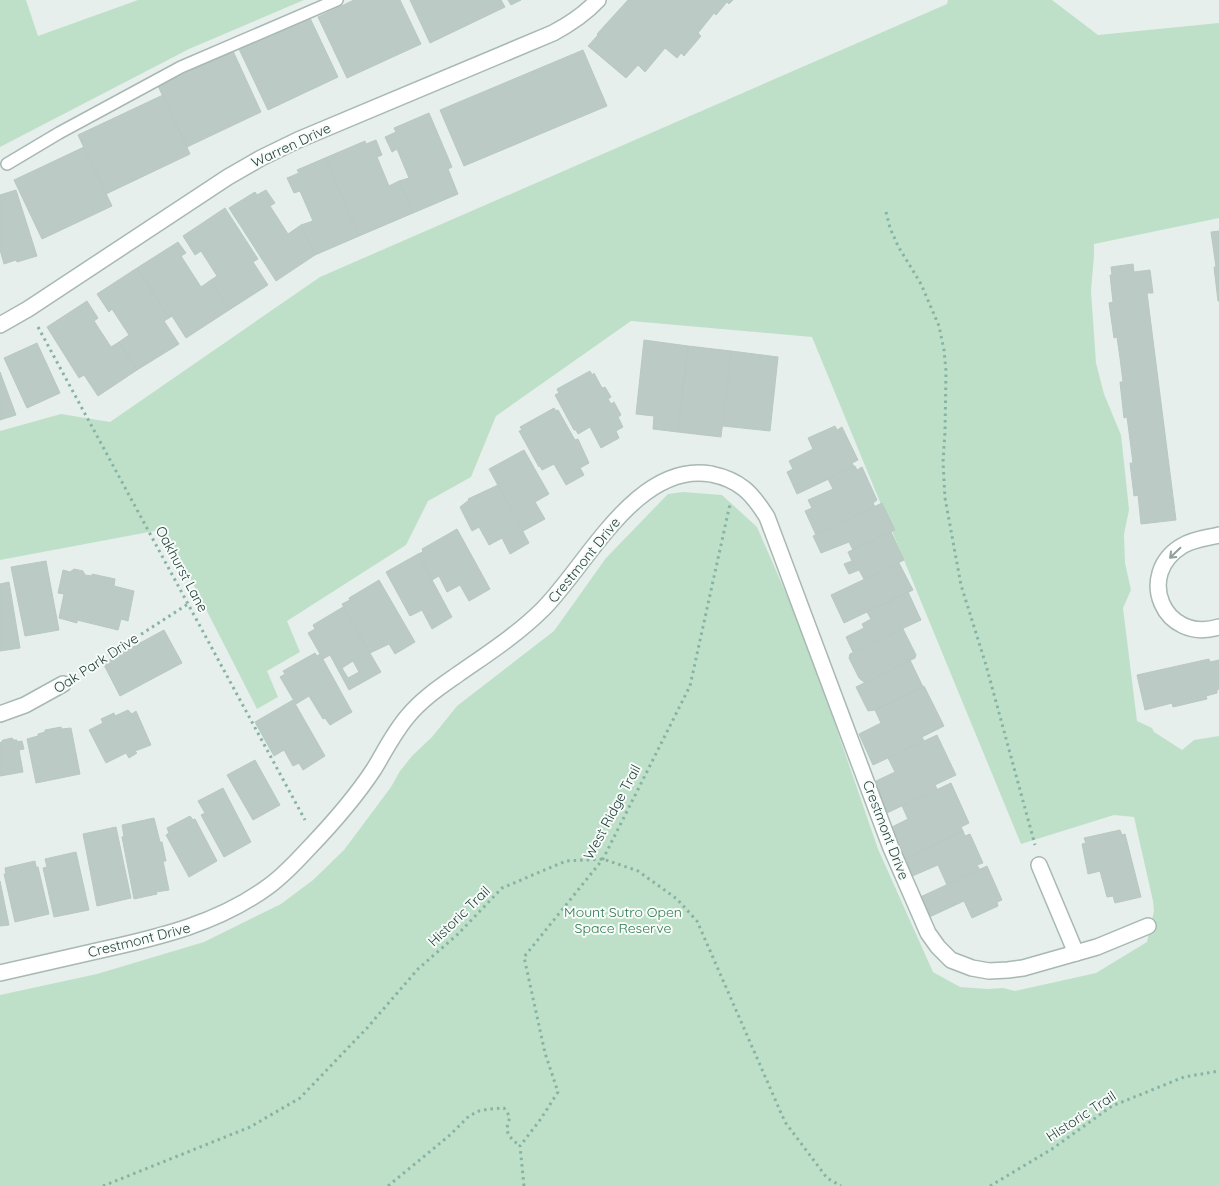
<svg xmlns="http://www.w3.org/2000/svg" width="1219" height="1186" viewBox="0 0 1219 1186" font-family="Quicksand,sans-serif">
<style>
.green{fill:#bfe0c8}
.building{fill:#bbcac4;stroke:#b8c9c2;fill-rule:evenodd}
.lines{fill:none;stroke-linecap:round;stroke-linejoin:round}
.lane-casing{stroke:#a8b8b2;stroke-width:14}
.street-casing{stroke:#a8b8b2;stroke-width:18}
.path{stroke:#86b3a5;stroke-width:3;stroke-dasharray:2.5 4;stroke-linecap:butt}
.lane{stroke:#fff;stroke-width:11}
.street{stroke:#fff;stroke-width:15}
.oneway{stroke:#92a09c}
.labels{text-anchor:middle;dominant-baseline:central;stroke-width:4;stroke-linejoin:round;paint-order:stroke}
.street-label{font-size:14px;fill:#24423a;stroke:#f7fbf9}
.park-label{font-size:14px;fill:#2d7a4b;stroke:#f7fbf9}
</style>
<rect width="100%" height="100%" fill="#e6efeb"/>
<g class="green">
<polygon points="0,0 26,0 38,36 138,0 304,0 189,49 0,147"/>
<polygon points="948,0 1052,0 1098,35 1219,23 1219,218 1094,244 1094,255 1091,291 1096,363 1104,394 1121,435 1128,500 1129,510 1124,534 1125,563 1131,590 1123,608 1137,721 1152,728 1154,732 1182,750 1194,740 1219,736 1219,1186 0,1186 0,995 97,974 204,942 281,904 313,880 344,850 391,787 400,771 412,756 432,737 457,706 554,631 606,558 668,494 683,492 722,495 757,527 804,634 878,849 933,972 960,987 987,989 1003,988 1015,991 1096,973 1147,942 1154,911 1153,901 1134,817 1114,815 1021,844 812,337 631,321 496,416 471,477 428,501 406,545 287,621 300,652 267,671 278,697 257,709 165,529 0,560 0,431 61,414 110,422 320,277 947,4"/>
</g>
<g class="building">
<polygon points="354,0 400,0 421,44 347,78 318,17"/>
<polygon points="410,0 501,0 505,7 430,43"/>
<polygon points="508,0 521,0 511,5"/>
<polygon points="628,0 733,0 729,4 727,2 716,15 714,13 698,33 701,36 684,56 681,53 677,58 665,48 645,72 638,65 626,78 588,46 598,35 597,34"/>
<polygon points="309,16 338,77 268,110 239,49"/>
<polygon points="583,50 607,106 464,166 440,110"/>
<polygon points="233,51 261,112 187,147 158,86"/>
<polygon points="163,95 190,154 106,194 78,135"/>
<polygon points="429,113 452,167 448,169 458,194 413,213 399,181 409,178 397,149 392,152 385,137 396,132 394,128"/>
<polygon points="376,140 382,155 377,157 389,186 399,181 413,213 359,236 325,158 365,141 366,144"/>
<polygon points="84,147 112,206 42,239 14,180"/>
<polygon points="325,158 359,236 315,255 301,225 313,221 300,191 294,193 287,178 299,173 297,170"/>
<polygon points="16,190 37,256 17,262 16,260 4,264 0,250 0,195"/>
<polygon points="266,190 275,203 270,206 288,234 301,225 315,255 276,281 229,208 255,192 257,195"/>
<polygon points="225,208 258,259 253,262 268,285 229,310 211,280 217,276 201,251 195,255 183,236"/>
<polygon points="1219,231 1219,301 1218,301 1214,267 1216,267 1211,232"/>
<polygon points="178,242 186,253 181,256 201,287 211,280 229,310 186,338 172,316 169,318 137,268"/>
<polygon points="1133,264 1134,272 1150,270 1153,293 1147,293 1176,520 1141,524 1138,495 1134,496 1130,463 1133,463 1127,417 1124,418 1120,382 1123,382 1120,358 1117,337 1114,338 1109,303 1113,302 1110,275 1112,275 1111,267"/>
<polygon points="137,268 169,318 164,321 179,344 137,370 119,342 129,335 112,309 109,312 97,294"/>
<polygon points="87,301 98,318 94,321 111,347 119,342 137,370 98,396 84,375 79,378 47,327"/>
<polygon points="644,340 688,346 678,432 653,429 654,416 636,414"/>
<polygon points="37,343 60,393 27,408 4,358"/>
<polygon points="688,346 731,351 721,437 678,432"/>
<polygon points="731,351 778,357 770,431 723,426"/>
<polygon points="590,371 592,375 594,373 602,388 605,387 611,397 608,399 611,404 614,402 621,415 618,417 623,427 616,431 619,438 601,448 590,427 578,434 576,430 574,430 555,395 559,393 557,389"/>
<polygon points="0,372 16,415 0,420"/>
<polygon points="554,408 556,411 558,410 575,440 578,439 589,463 580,468 584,475 566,485 554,464 542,470 540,466 539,467 519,431 522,430 520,427"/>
<polygon points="835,426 837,430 842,427 858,460 852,463 854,467 797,494 787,472 793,469 789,461 813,449 808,438"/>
<polygon points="524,450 549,494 535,502 545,519 523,531 489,469"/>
<polygon points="855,466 857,470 862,467 877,500 873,503 875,507 816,535 805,511 812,508 808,500 833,489 828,479"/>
<polygon points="498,485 529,543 510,554 502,538 489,545 479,527 472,531 460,507 469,500 468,499"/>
<polygon points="882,503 895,530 853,550 849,542 821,553 813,536"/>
<polygon points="457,529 490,589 469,601 460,585 447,592 439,576 432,580 418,554 423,552 422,549"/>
<polygon points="891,532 904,560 864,579 859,570 849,574 844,564 852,561 848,552"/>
<polygon points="418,554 452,617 432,629 422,610 410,616 386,572"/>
<polygon points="46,561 59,630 25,636 11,567"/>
<polygon points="899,563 913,590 844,623 831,595"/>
<polygon points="74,569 83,571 85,575 92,576 92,574 115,579 114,586 134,591 128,621 121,619 118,630 77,620 77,623 59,618 64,594 58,593 63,570 70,572"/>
<polygon points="379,580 415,642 395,654 389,644 370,653 342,604 350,600 349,598"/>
<polygon points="9,582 20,648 0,651 0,584"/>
<polygon points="908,592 921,620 853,652 846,637 864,628 862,624 871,619 867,612"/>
<path d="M343,607L381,672L349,690L330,655L323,659L308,633L315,629L313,625ZM353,661L359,672L348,678L342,668Z"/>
<polygon points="903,629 916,655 915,658 865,683 859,678 849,658 850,654"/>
<polygon points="164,630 182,663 120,696 103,663"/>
<polygon points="315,653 317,656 320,654 352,712 330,725 325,718 323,719 309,696 296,704 280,677 285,674 283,671"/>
<polygon points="1209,659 1210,662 1219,660 1219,689 1217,690 1217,693 1206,696 1207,699 1173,707 1172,703 1145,710 1137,675"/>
<polygon points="910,660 923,687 875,710 868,711 856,687"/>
<polygon points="924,686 944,726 922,737 924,741 873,765 859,734 881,723 875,710"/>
<polygon points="293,700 325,756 303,770 299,763 293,766 284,750 274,756 255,722"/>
<polygon points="128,710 132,714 136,711 151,745 135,751 137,753 129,758 126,753 106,763 89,730 103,723 101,719 114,713 115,716"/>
<polygon points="61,727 62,729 71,728 80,774 36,783 27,739 38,736 38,734 45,732 45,730"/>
<polygon points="937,735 956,775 935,785 937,789 887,813 874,786 874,782 895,772 888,758"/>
<polygon points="12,738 14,740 17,740 17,742 22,741 24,749 19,750 23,772 0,776 0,743 3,740"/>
<polygon points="255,760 280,805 253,820 227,775"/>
<polygon points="951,783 969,823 961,827 963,831 900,861 888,829 908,819 902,806"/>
<polygon points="223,788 251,842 224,857 201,815 205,813 198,801"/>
<polygon points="190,816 193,820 195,819 217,861 189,877 166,835 169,833 167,828"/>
<polygon points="154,818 160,842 162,842 166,861 163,861 169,890 156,892 157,894 134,899 122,837 124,836 122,825"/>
<polygon points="116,827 131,898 97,906 83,834"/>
<polygon points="1120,830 1122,835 1125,834 1141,897 1115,903 1113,896 1107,897 1100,871 1088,874 1082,844 1086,843 1084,838"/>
<polygon points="963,831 965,836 970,834 983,863 977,865 980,870 947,885 938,865 910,877 903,860"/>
<polygon points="76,852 89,910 54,917 43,868 47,867 45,859"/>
<polygon points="35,861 36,867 38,867 49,914 15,922 4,874 6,874 5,868"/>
<polygon points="987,866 1002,900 997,902 998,906 972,918 964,901 925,919 916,899"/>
<polygon points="0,881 9,925 0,926"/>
</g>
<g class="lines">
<g class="lane-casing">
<polyline id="lane" points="7,164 59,133 181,67 337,0"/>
</g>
<g class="street-casing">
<g id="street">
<path d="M0,325L28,309L228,177L261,158L298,140L553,33C570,24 585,14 598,0"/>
<path d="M1219,535C1207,538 1193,539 1182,546C1135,574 1163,644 1219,627"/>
<polyline points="0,714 25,705 63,684"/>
<polyline points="1039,865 1076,953"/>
<path d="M0,973C34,965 67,958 101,950C160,937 219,923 269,886C284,875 296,862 308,849C332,824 355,798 374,769C385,751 394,732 408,716C422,699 440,687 457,675C487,654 517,635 543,609C587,565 637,461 711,474C740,480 752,493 767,517L891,848L928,933L938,947L951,960L972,968L989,971L1008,970L1023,968L1097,947L1148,926"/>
</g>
</g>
<g class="path">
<polyline points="886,212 890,228 898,246 921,284 939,326 944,350 946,371 945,432 943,462 945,498 961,585 986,665 1035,845"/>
<polyline points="38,327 305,820"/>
<polyline points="81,673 188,604"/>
<polyline points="103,1186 250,1127 300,1098 367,1028 418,969 458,934 502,888 566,861 603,859 638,871 677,899 697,921 785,1122 827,1178 841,1186"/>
<path d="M388,1186L450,1135L469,1116L479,1111L489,1109L504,1108L510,1117C504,1133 508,1136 520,1146"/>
<polyline points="524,1186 520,1146 540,1120 558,1092 545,1053 524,957 603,859 690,686 730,504"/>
<polyline points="990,1186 1052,1149 1112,1106 1184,1077 1219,1071"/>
</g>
<use href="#lane" class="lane"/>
<use href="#street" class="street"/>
</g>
<defs><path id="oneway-shaft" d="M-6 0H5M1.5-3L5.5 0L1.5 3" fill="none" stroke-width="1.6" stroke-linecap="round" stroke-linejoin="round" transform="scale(1.25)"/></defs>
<use class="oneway" href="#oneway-shaft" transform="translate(1175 553) rotate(136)"/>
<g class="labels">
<g class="street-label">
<text transform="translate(291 145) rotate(-25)">Warren Drive</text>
<text transform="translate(584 560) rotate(-51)">Crestmont Drive</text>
<text transform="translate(182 569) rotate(62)">Oakhurst Lane</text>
<text transform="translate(96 663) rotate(-33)">Oak Park Drive</text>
<text transform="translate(612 812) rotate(-62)">West Ridge Trail</text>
<text transform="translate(886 830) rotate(69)">Crestmont Drive</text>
<text transform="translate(459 916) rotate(-44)">Historic Trail</text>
<text transform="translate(139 940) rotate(-14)">Crestmont Drive</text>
<text transform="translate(1081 1116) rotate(-33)">Historic Trail</text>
</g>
<g class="park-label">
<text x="623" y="912">Mount Sutro Open<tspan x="623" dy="16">Space Reserve</tspan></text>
</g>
</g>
</svg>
